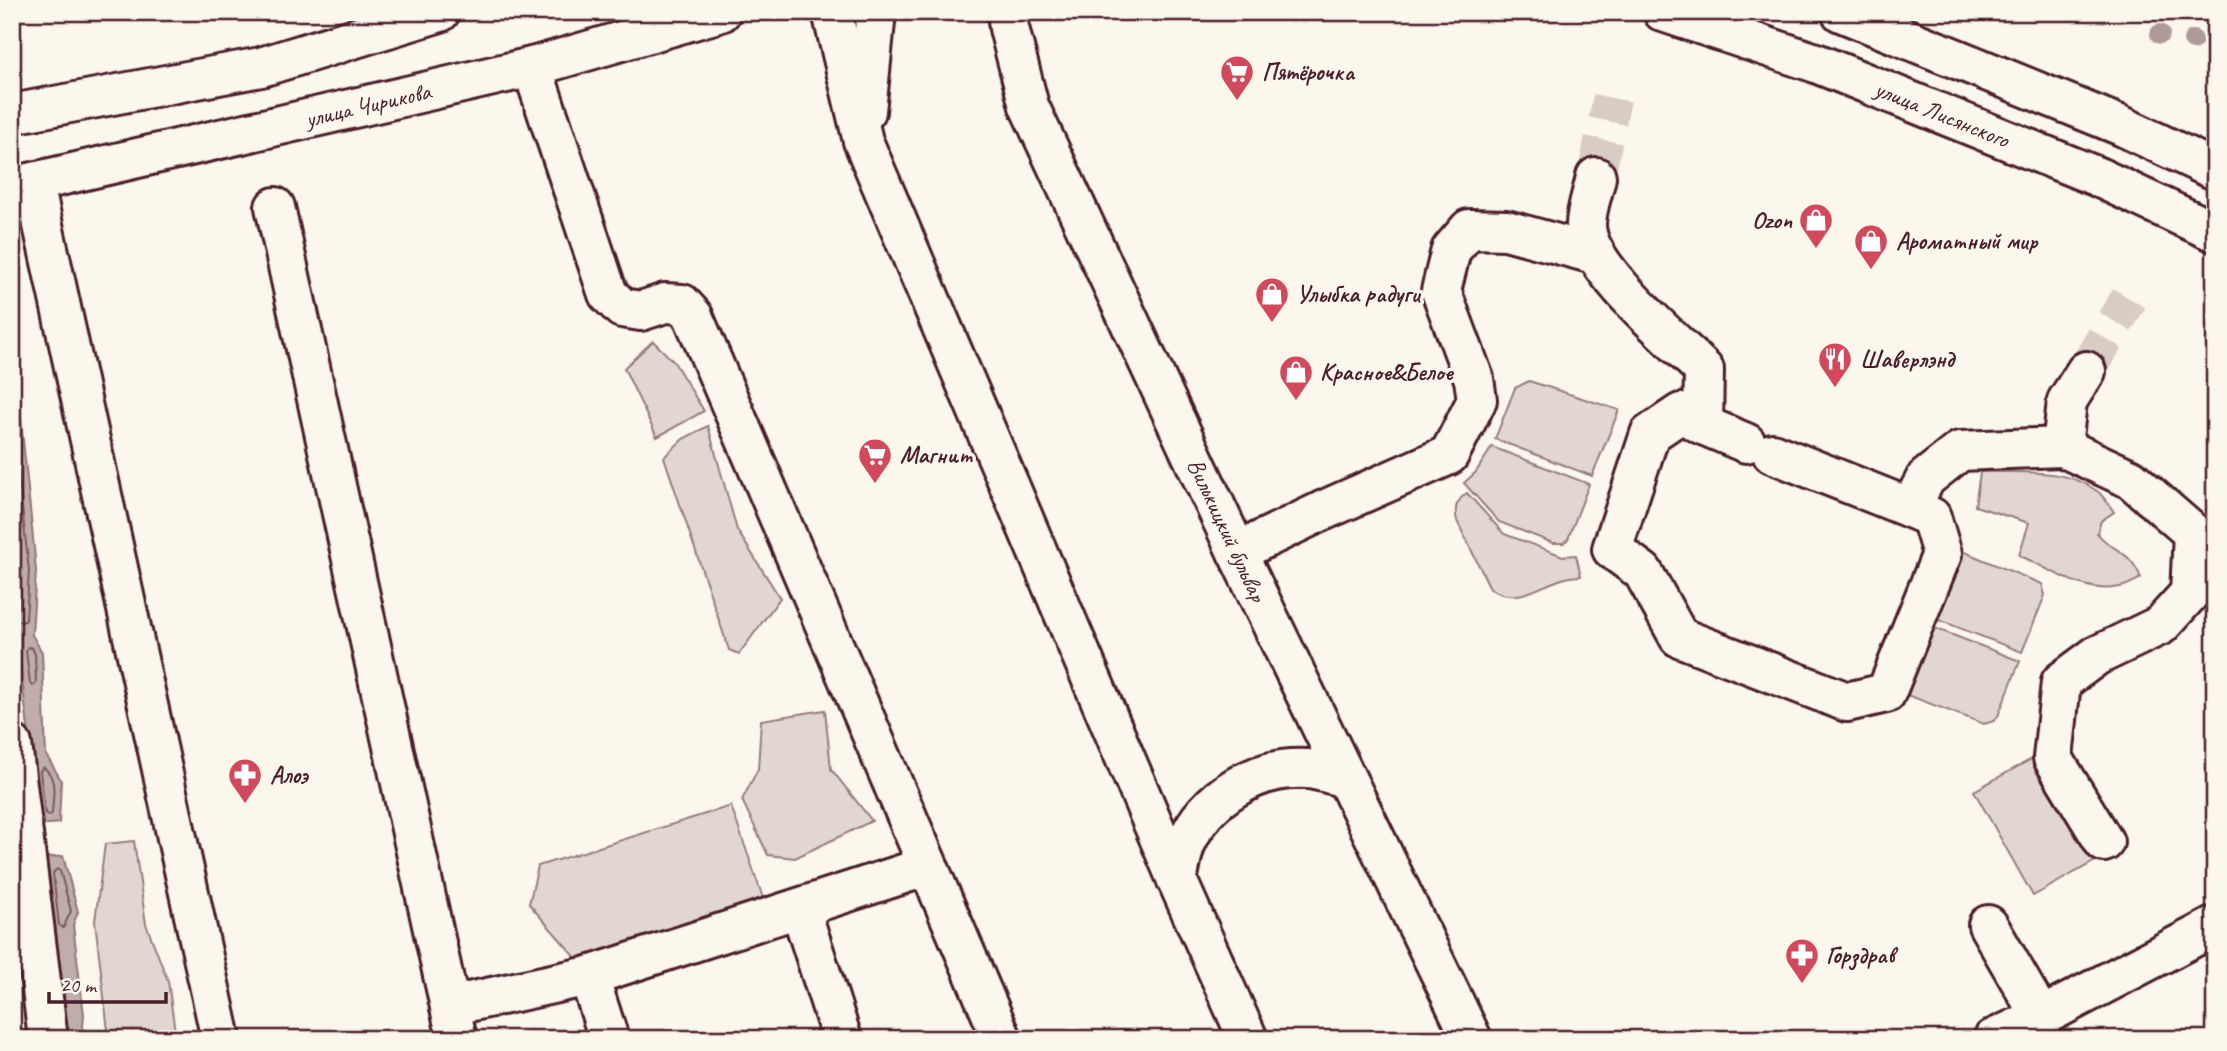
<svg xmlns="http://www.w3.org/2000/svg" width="2227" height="1051" viewBox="0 0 2227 1051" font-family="Caveat,sans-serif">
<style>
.green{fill:#e2d7d0;stroke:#967b7e;stroke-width:2}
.water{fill:#bfadaa;stroke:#907477;stroke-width:2}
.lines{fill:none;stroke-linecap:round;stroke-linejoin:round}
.shore{stroke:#79585e;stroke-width:2}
.minor-tunnel{stroke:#d8ccc5;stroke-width:38;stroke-dasharray:38 19;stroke-linecap:butt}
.minor-casing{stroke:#4a1f2b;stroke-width:44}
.minor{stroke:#fbf7ec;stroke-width:38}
.tree{fill:#af9a98}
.labels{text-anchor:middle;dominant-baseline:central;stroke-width:7;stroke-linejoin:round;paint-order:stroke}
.poi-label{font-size:24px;font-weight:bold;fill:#4a1f2b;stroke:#fbf7ec;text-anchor:start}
.street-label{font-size:24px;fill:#4a1f2b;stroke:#fbf7ec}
</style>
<rect width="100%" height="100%" fill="#fbf7ec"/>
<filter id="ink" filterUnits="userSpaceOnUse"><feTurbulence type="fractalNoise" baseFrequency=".0143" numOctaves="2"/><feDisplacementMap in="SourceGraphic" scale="14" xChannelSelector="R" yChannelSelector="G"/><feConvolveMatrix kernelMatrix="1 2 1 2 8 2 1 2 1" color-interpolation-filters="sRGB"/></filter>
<g filter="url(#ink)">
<g class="green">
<polygon points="653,341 674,362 704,411 657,437 624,368"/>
<polygon points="1529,381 1619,410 1592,476 1495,439 1515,388"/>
<polygon points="708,426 737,530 780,598 739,654 729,650 664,457 683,439"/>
<polygon points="1492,447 1589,484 1568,539 1564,543 1553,543 1499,522 1464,483 1476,472"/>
<path d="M1980,472C2018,473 2065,467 2097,491C2104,496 2109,505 2114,512L2101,521L2097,533C2113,553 2129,548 2141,578C2135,581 2127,586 2120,587C2086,595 2049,569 2019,555L2029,523L1975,506Z"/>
<path d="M1467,493L1504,534L1563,556L1576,555L1581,576C1546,576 1522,610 1490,588L1457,521C1454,508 1456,501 1467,493Z"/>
<polygon points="1962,551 2042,584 2045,595 2022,652 1936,619"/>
<polygon points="1932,627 2020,661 1998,716 1994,721 1984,724 1907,695"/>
<polygon points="825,710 831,769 872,821 795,858 768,855 742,800 758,769 761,720"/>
<polygon points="2037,756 2095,861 2033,896 1974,791"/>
<polygon points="731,806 763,898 578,960 529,904 538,866"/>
<polygon points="134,841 146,924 168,981 176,1039 109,1039 95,921 105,844"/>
</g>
<g class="water">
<polygon points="12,386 21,420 34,548 36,571 32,635 42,652 46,755 61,780 59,823 40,825 12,599"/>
<polygon points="63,856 78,912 73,925 84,1015 82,1039 66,1039 44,858"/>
</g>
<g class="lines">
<g class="shore">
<polyline points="12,415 29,571 26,620 22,622 12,619"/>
<polyline points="12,491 20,571 18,607 12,610"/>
<polygon points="28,647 32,648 35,654 36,682 33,686 30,683 26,651"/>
<path d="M43,767C58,778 53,796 52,813L49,816L45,813L40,771Z"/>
<polygon points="57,869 60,871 71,911 63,928 59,925 53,873"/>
</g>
<g class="minor-tunnel">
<polyline points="1596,177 1612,98"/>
<polyline points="2086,371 2129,298"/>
</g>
<g class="minor-casing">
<g id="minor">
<polyline points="832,12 863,141 1177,880 1248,1039"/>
<polyline points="1007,12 1009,28 1029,106 1237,552 1472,1039"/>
<polyline points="1663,12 1816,63 2098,177 2215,232"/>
<polyline points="1841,12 2122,126 2215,170"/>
<polyline points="532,67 608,294 622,308 641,311 665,303 682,304 693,316 1002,1039"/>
<polyline points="866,111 876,12"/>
<polyline points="12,114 261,67 440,12"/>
<path d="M1596,177C1593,192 1586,210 1586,225C1586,267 1674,340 1704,370L1703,425L1746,443"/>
<polyline points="34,184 221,1039"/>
<polyline points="12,187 532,67 721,12"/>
<polyline points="275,207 457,1039"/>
<polyline points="2086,371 2067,401 2062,447 2131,479 2193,533 2190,593 2161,625 2096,656 2061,682 2053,758 2104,842"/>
<polyline points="1703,425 1681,413 1650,434 1612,549 1643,572 1679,637 1847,702 1886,693 1942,554 1931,517 1910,508"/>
<polyline points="1772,453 1910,508 1926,478 1960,451 2062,447"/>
<polyline points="1237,552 1322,511 1449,455 1477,400 1474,379 1441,291 1451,250 1469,229 1506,230 1594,254"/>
<polyline points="12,744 48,1039"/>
<path d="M1177,880C1180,869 1181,855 1186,843C1206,797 1258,765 1308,769C1320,770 1333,775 1345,778"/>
<polyline points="800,908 842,1039"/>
<polyline points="1988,925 2041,1017"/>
<polyline points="589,976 609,1039"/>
<polyline points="450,1006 589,976 928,866"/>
<polyline points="1993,1039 2041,1017 2215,926"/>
</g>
</g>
<use href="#minor" class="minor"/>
</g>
<g class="tree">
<circle cx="2160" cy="34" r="10"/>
<circle cx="2193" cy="40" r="10"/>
</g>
</g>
<defs>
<g id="supermarket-pin" transform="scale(1.75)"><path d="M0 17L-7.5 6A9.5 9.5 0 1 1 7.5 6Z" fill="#d1495b" stroke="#fbf7ec"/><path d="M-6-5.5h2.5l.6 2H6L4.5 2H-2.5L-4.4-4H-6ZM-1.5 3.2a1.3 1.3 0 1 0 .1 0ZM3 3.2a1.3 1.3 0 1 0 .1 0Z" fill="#fff"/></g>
<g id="shop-pin" transform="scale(1.75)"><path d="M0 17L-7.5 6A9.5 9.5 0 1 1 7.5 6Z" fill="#d1495b" stroke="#fbf7ec"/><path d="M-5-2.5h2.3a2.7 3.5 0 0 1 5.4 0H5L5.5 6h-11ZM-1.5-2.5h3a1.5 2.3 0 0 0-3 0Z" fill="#fff"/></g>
<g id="restaurant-pin" transform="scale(1.75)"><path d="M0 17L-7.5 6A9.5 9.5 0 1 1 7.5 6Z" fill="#d1495b" stroke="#fbf7ec"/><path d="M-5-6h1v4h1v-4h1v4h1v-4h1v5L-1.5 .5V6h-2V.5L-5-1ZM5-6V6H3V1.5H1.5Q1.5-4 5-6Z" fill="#fff"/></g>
<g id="pharmacy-pin" transform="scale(1.75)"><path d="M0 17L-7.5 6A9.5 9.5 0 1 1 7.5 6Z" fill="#d1495b" stroke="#fbf7ec"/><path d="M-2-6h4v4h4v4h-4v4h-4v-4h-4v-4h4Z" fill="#fff"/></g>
</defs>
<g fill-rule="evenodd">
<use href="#supermarket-pin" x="1237" y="72"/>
<use href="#shop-pin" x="1816" y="220"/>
<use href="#shop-pin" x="1871" y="241"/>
<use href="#shop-pin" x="1272" y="294"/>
<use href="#restaurant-pin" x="1835" y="359"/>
<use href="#shop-pin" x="1296" y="372"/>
<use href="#supermarket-pin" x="875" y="455"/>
<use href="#pharmacy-pin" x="245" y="775"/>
<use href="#pharmacy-pin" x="1802" y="955"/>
</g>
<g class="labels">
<g class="poi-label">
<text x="1262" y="72">Пятёрочка</text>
<text x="1792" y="220" text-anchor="end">Ozon</text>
<text x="1896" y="241">Ароматный мир</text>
<text x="1296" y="294">Улыбка радуги</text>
<text x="1860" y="359">Шаверлэнд</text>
<text x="1320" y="372">Красное&amp;Белое</text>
<text x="900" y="455">Магнит</text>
<text x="270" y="775">Алоэ</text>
<text x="1826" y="955">Горздрав</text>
</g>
<g class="street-label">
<text transform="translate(368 105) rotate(-13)">улица Чирикова</text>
<text transform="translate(1942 114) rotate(22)">улица Лисянского</text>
<text transform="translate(1227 530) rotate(65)">Вилькицкий бульвар</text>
</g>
</g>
<rect width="2227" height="1051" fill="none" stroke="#fbf7ec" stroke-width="42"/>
<rect x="21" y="21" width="2185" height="1009" fill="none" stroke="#4a1f2b" stroke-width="2.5" filter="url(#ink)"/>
<path d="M49 992v10h117v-10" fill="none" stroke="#4a1f2b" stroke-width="3.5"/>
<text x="60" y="992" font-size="21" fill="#4a1f2b" stroke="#fbf7ec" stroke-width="5" paint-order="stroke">20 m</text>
</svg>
